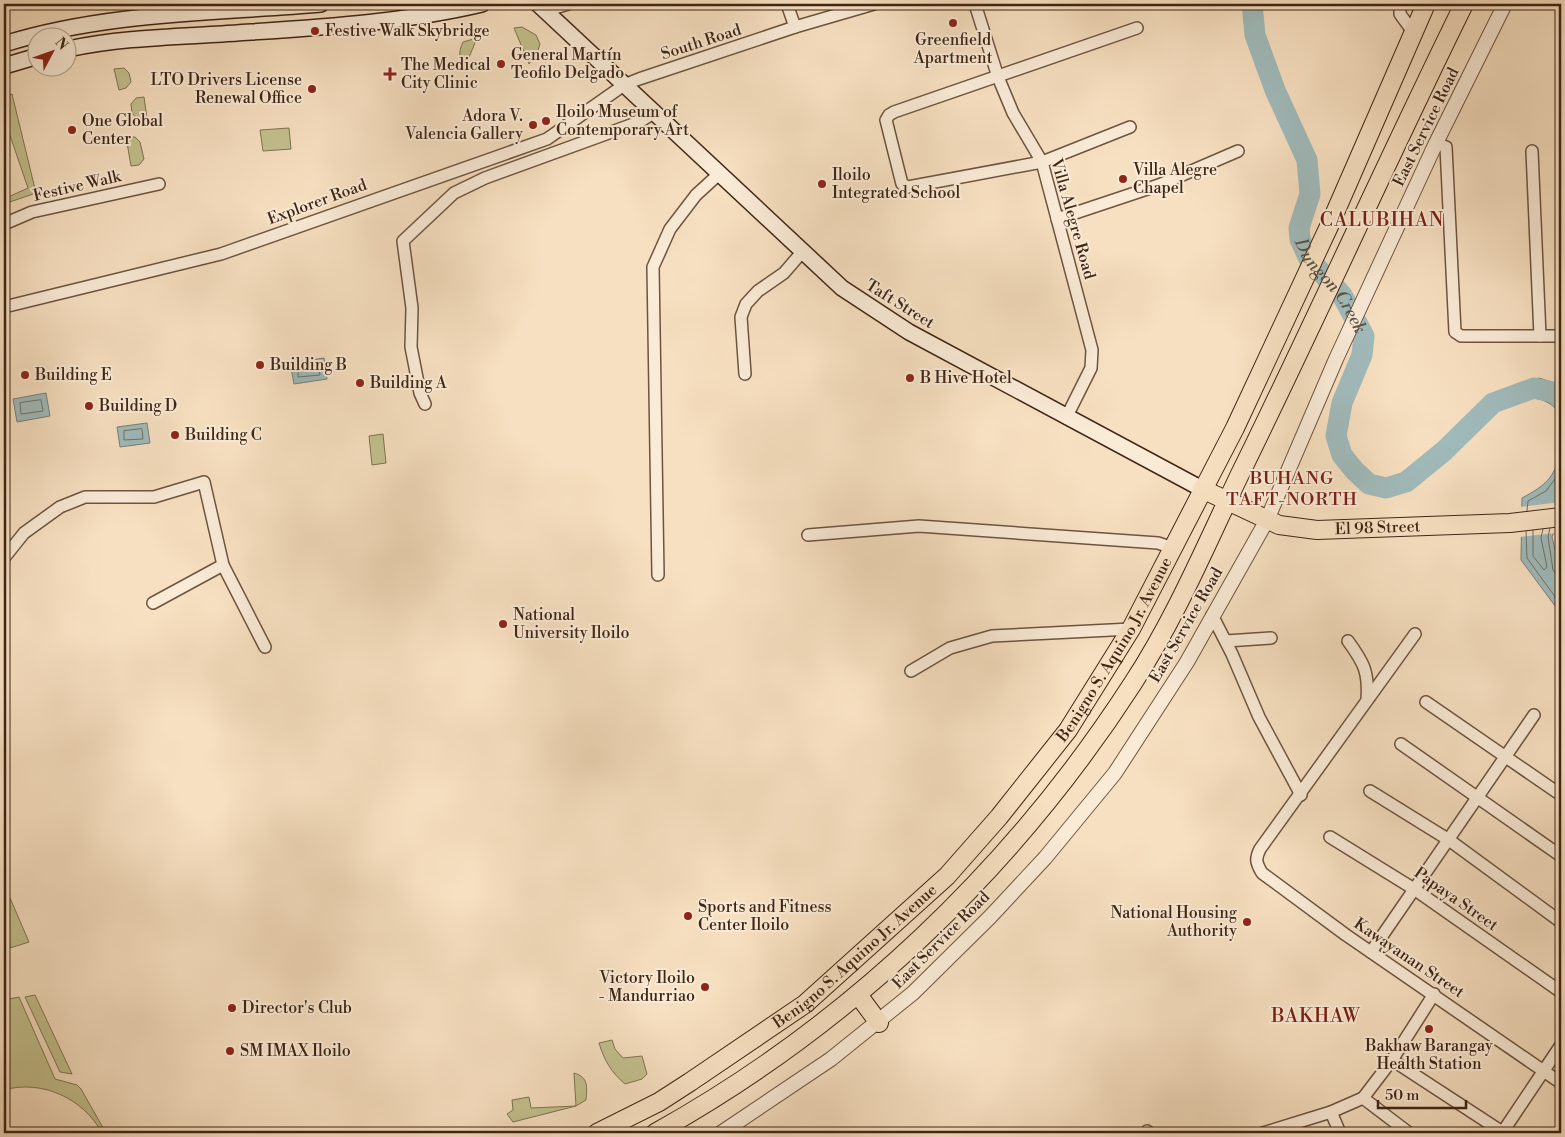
<svg xmlns="http://www.w3.org/2000/svg" width="1565" height="1137" viewBox="0 0 1565 1137" font-family="'Libre Bodoni',serif">
<style>
.green{fill:#c3c18e;stroke:#817352}
.water{fill:#a0bbbc;stroke:#797f79}
.pier{fill:#f7e0c1}
.lines{fill:none;stroke-linecap:round;stroke-linejoin:round}
.shore{stroke:#707068;stroke-width:1}
.river{stroke:#a0bbbc;stroke-width:21}
.minor-casing{stroke:#6d5440;stroke-width:14}
.tertiary-casing{stroke:#6d5440;stroke-width:16}
.secondary-casing{stroke:#3f2515;stroke-width:18}
.primary-casing{stroke:#3f2515;stroke-width:20}
.trunk-casing{stroke:#3f2515;stroke-width:20}
.minor{stroke:#faebd7;stroke-width:11}
.tertiary{stroke:#faebd7;stroke-width:14}
.secondary{stroke:#faebd7;stroke-width:15}
.primary{stroke:#f7e0c1;stroke-width:18}
.trunk{stroke:#f7e0c1;stroke-width:18}
.poi-dot{fill:#8f2418;stroke:#faebd7;stroke-width:2}
.labels{text-anchor:middle;dominant-baseline:central;stroke-width:4;stroke-linejoin:round;paint-order:stroke}
.poi-label{font-size:16px;fill:#3f2515;stroke:#faebd7;text-anchor:start}
.street-label{font-size:16px;fill:#3f2515;stroke:#faebd7}
.water-label{font-size:18px;font-style:italic;fill:#5c5247;stroke:#faebd7}
.neighbourhood-label{font-size:18px;letter-spacing:1px;fill:#7a1f14;stroke:#faebd7}
.quarter-label{font-size:19px;letter-spacing:1px;fill:#7a1f14;stroke:#faebd7}
</style>
<rect width="100%" height="100%" fill="#f7e0c1"/>
<filter id="stains"><feTurbulence type="fractalNoise" baseFrequency=".004" numOctaves="4"/><feColorMatrix values="0 0 0 0 .2 0 0 0 0 .09 0 0 0 0 .02 0 0 0 .5 -.17"/></filter>
<radialGradient id="worn" r=".72"><stop offset=".6" stop-color="#630" stop-opacity="0"/><stop offset="1" stop-color="#630" stop-opacity=".3"/></radialGradient>
<g class="green">
<polygon points="522,27 536,35 540,44 537,53 529,64 514,28"/>
<path d="M477,38L465,67C459,59 458,52 463,42Z"/>
<polygon points="124,68 129,73 131,82 126,88 119,90 114,69"/>
<polygon points="12,94 36,193 4,204 4,199 28,188 4,118 4,97"/>
<polygon points="144,97 147,118 137,119 132,113 131,104 136,98"/>
<polygon points="289,128 291,149 263,151 260,130"/>
<polygon points="126,137 135,137 140,142 144,159 139,165 131,166"/>
<polygon points="383,434 386,463 372,465 369,436"/>
<polygon points="10,898 29,942 10,948 7,904"/>
<polygon points="35,995 72,1074 60,1072 25,997"/>
<path d="M19,997L55,1079L77,1085L81,1089L106,1133H102C84,1099 42,1079 4,1090V1000Z"/>
<path d="M612,1040L615,1049L623,1058L642,1056L647,1074L642,1079L625,1084C611,1072 604,1060 599,1043Z"/>
<path d="M574,1073C589,1077 587,1088 586,1100L576,1106L513,1122L507,1114L513,1110L512,1100L529,1097L531,1108L576,1106Z"/>
</g>
<g class="water">
<polygon points="324,358 327,379 294,384 290,363"/>
<path d="M1539,378L1561,385V416C1547,391 1518,397 1493,403Z"/>
<polygon points="46,393 50,416 17,422 13,399"/>
<polygon points="147,423 150,443 120,447 117,427"/>
<path d="M1561,453V515L1552,537L1561,574V614L1521,560L1522,498C1546,485 1553,479 1561,453Z"/>
</g>
<polygon class="pier" points="1561,502 1561,521 1557,533 1519,537 1519,507"/>
<g class="lines">
<g class="shore">
<polygon points="318,364 320,375 298,377 298,367"/>
<polyline points="1561,389 1539,384 1528,390 1557,401 1561,406"/>
<polygon points="41,400 43,411 21,414 20,403"/>
<polygon points="142,429 143,439 124,440 124,431"/>
<polyline points="1527,511 1528,501 1546,491 1561,471"/>
<polyline points="1550,528 1548,537 1553,570 1556,574 1561,575"/>
<polyline points="1533,530 1533,556 1544,570 1547,567 1541,538 1543,529"/>
<polyline points="1526,531 1527,558 1561,605"/>
</g>
<path class="river" id="s1" d="M1252,4L1255,35L1275,90L1307,160L1310,194L1299,228L1300,239L1309,259L1342,295L1364,336L1362,355L1342,403L1336,436L1342,455L1354,470L1369,484L1386,488L1406,482L1444,451L1493,403L1534,388L1561,394"/>
<g class="minor-casing">
<g id="minor">
<polyline points="787,4 795,27"/>
<polyline points="975,4 998,77 1013,113 1042,162 1092,350 1091,368 1066,418"/>
<polyline points="1400,4 1400,14 1413,32"/>
<polyline points="545,11 568,4"/>
<polyline points="1130,127 1042,162 908,187 902,184 886,120 889,115 894,112 1137,28"/>
<polyline points="1436,143 1446,147 1455,332 1461,336 1561,336"/>
<polyline points="1532,151 1540,336"/>
<polyline points="1057,219 1159,185 1238,151"/>
<polyline points="4,224 32,212 159,184"/>
<polyline points="4,307 221,254 547,139 624,85 639,79 795,27 874,4"/>
<polyline points="745,374 741,317 746,304 758,291 784,273 803,251"/>
<polyline points="425,404 420,393 411,347 412,308 403,241 454,193 485,178 639,122 655,112"/>
<polyline points="808,535 919,526 1158,543 1173,548"/>
<polyline points="4,558 24,533 60,507 85,497 154,497 204,482 223,565 265,647"/>
<polyline points="658,575 653,267 670,229 696,195 720,173"/>
<polyline points="153,603 223,565"/>
<polyline points="1212,615 1232,654 1259,717 1301,795"/>
<path d="M1415,634L1260,849C1255,859 1256,863 1262,873L1346,935L1561,1083"/>
<polyline points="1226,641 1271,638"/>
<path d="M1348,641C1364,663 1369,672 1367,700"/>
<polyline points="911,671 950,648 992,636 1131,629"/>
<polyline points="1426,702 1561,795"/>
<polyline points="1401,744 1561,856"/>
<polyline points="1370,791 1449,840 1561,922"/>
<polyline points="1330,837 1414,889 1561,992"/>
<polyline points="1371,952 1534,715"/>
<polyline points="1392,1060 1504,1133"/>
<polyline points="1363,1098 1409,1133"/>
<polyline points="1331,1112 1340,1133"/>
<polyline points="1147,1131 1150,1133"/>
<polyline points="1263,1133 1331,1112 1363,1098 1392,1060 1434,994"/>
<polyline points="1502,1133 1561,1045"/>
</g>
</g>
<g class="tertiary-casing">
<polyline id="tertiary" points="721,1133 831,1059 913,993 990,917 1045,858 1115,773 1187,662 1267,520 1336,359 1436,143 1505,4"/>
</g>
<g class="secondary-casing">
<g id="secondary">
<polyline points="538,4 842,288 909,332 1202,489"/>
<path d="M4,44C106,12 215,13 321,4"/>
<path d="M68,49C118,38 171,37 222,34C309,28 397,24 482,4"/>
<polyline points="4,66 38,56"/>
</g>
</g>
<g class="primary-casing">
<g id="primary">
<path id="s2" d="M1202,489L1279,525L1317,530L1510,523L1561,517"/>
</g>
</g>
<g class="trunk-casing">
<g id="trunk">
<polyline points="859,996 879,1023"/>
<path id="s3" d="M597,1133L659,1102L690,1082L805,1004L947,876L999,817L1068,730L1131,629L1235,428L1331,222L1426,4"/>
<path d="M655,1133C848,1026 1013,869 1133,683C1176,617 1206,545 1240,474C1317,318 1387,160 1464,4"/>
</g>
</g>
<use href="#minor" class="minor"/>
<use href="#tertiary" class="tertiary"/>
<use href="#secondary" class="secondary"/>
<use href="#primary" class="primary"/>
<use href="#trunk" class="trunk"/>
</g>
<g class="poi-dot">
<circle cx="953" cy="23" r="5"/>
<circle cx="315" cy="31" r="5"/>
<circle cx="501" cy="64" r="5"/>
<path d="M387.5 66.5h5v5h5v5h-5v5h-5v-5h-5v-5h5z"/>
<circle cx="312" cy="89" r="5"/>
<circle cx="546" cy="121" r="5"/>
<circle cx="533" cy="125" r="5"/>
<circle cx="72" cy="130" r="5"/>
<circle cx="1123" cy="179" r="5"/>
<circle cx="822" cy="184" r="5"/>
<circle cx="260" cy="365" r="5"/>
<circle cx="25" cy="375" r="5"/>
<circle cx="910" cy="378" r="5"/>
<circle cx="360" cy="383" r="5"/>
<circle cx="89" cy="406" r="5"/>
<circle cx="175" cy="435" r="5"/>
<circle cx="503" cy="624" r="5"/>
<circle cx="688" cy="916" r="5"/>
<circle cx="1247" cy="922" r="5"/>
<circle cx="705" cy="987" r="5"/>
<circle cx="232" cy="1008" r="5"/>
<circle cx="1429" cy="1029" r="5"/>
<circle cx="230" cy="1051" r="5"/>
</g>
<g class="labels">
<g class="poi-label">
<text x="325" y="31">Festive Walk Skybridge</text>
<text x="953" y="40" text-anchor="middle">Greenfield<tspan x="953" dy="18">Apartment</tspan></text>
<text x="511" y="55">General Martín<tspan x="511" dy="18">Teofilo Delgado</tspan></text>
<text x="401" y="65">The Medical<tspan x="401" dy="18">City Clinic</tspan></text>
<text x="302" y="80" text-anchor="end">LTO Drivers License<tspan x="302" dy="18">Renewal Office</tspan></text>
<text x="556" y="112">Iloilo Museum of<tspan x="556" dy="18">Contemporary Art</tspan></text>
<text x="523" y="116" text-anchor="end">Adora V.<tspan x="523" dy="18">Valencia Gallery</tspan></text>
<text x="82" y="121">One Global<tspan x="82" dy="18">Center</tspan></text>
<text x="1133" y="170">Villa Alegre<tspan x="1133" dy="18">Chapel</tspan></text>
<text x="832" y="175">Iloilo<tspan x="832" dy="18">Integrated School</tspan></text>
<text x="270" y="365">Building B</text>
<text x="35" y="375">Building E</text>
<text x="920" y="378">B Hive Hotel</text>
<text x="370" y="383">Building A</text>
<text x="99" y="406">Building D</text>
<text x="185" y="435">Building C</text>
<text x="513" y="615">National<tspan x="513" dy="18">University Iloilo</tspan></text>
<text x="698" y="907">Sports and Fitness<tspan x="698" dy="18">Center Iloilo</tspan></text>
<text x="1237" y="913" text-anchor="end">National Housing<tspan x="1237" dy="18">Authority</tspan></text>
<text x="695" y="978" text-anchor="end">Victory Iloilo<tspan x="695" dy="18">- Mandurriao</tspan></text>
<text x="242" y="1008">Director's Club</text>
<text x="1429" y="1046" text-anchor="middle">Bakhaw Barangay<tspan x="1429" dy="18">Health Station</tspan></text>
<text x="240" y="1051">SM IMAX Iloilo</text>
</g>
<g class="street-label">
<text transform="translate(701 42) rotate(-18)">South Road</text>
<text transform="translate(1426 127) rotate(-64)">East Service Road</text>
<text transform="translate(77 186) rotate(-13)">Festive Walk</text>
<text transform="translate(317 202) rotate(-20)">Explorer Road</text>
<text transform="translate(1073 219) rotate(74)">Villa Alegre Road</text>
<text transform="translate(900 304) rotate(32)">Taft Street</text>
<text stroke="none"><textPath href="#s2" startOffset="184">El 98 Street</textPath></text>
<text transform="translate(1186 625) rotate(-60)">East Service Road</text>
<text stroke="none"><textPath href="#s3" startOffset="719">Benigno S. Aquino Jr. Avenue</textPath></text>
<text transform="translate(1456 899) rotate(35)">Papaya Street</text>
<text transform="translate(941 940) rotate(-45)">East Service Road</text>
<text stroke="none"><textPath href="#s3" startOffset="314">Benigno S. Aquino Jr. Avenue</textPath></text>
<text transform="translate(1409 958) rotate(34)">Kawayanan Street</text>
</g>
<g class="water-label">
<text stroke="none"><textPath href="#s1" startOffset="304">Dungon Creek</textPath></text>
</g>
<g class="neighbourhood-label">
<text x="1292" y="478">BUHANG<tspan x="1292" dy="21">TAFT-NORTH</tspan></text>
</g>
<g class="quarter-label">
<text x="1382" y="220">CALUBIHAN</text>
<text x="1316" y="1016">BAKHAW</text>
</g>
</g>
<rect width="1565" height="1137" fill="none" stroke="#f7e0c1" stroke-width="20"/>
<rect x="5" y="5" width="1555" height="1127" fill="none" stroke="#3f2515" stroke-width="2.5"/>
<rect x="10" y="10" width="1545" height="1117" fill="none" stroke="#3f2515"/>
<g transform="translate(52 52) rotate(49)"><circle r="24" fill="#faebd7" stroke="#af9c89"/>
<path d="M0-4L9 19L0 12L-9 19Z" fill="#8f2418"/>
<text y="-8" font-size="14" font-weight="bold" text-anchor="middle" fill="#3f2515">N</text>
</g>
<path d="M1378 1100v8h88v-8" fill="none" stroke="#3f2515" stroke-width="2.5"/>
<text x="1385" y="1100" font-size="15" fill="#3f2515" stroke="#faebd7" stroke-width="4" paint-order="stroke">50 m</text>
<rect width="100%" height="100%" filter="url(#stains)"/>
<rect width="100%" height="100%" fill="url(#worn)"/>
</svg>
